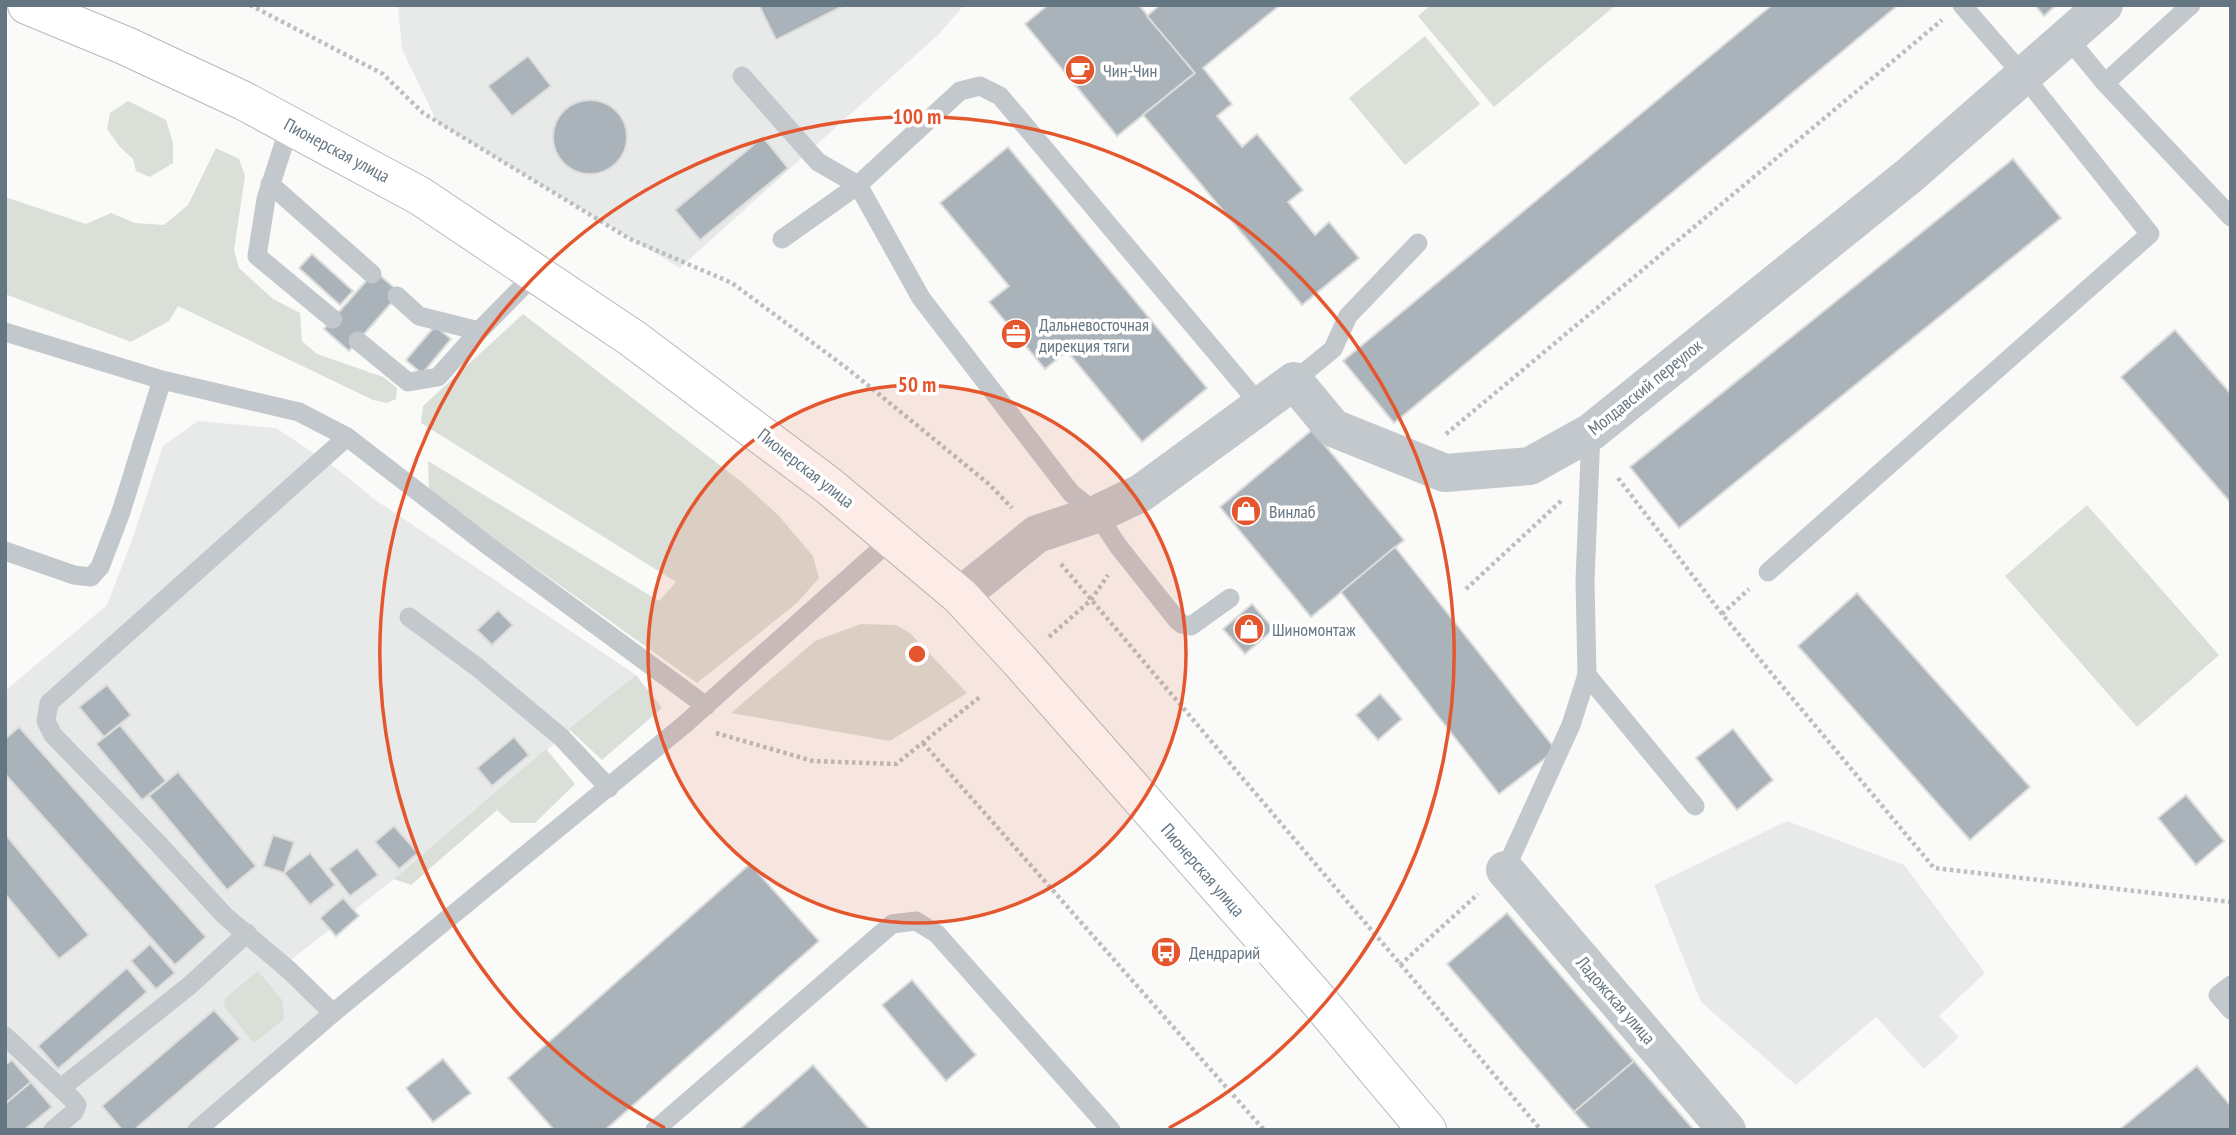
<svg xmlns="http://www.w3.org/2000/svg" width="2236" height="1135" viewBox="0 0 2236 1135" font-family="'PT Sans Narrow',sans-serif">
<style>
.built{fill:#e8e9e9}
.green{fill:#dadfd7}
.building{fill:#aab3b9;stroke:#dcdcda;stroke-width:2}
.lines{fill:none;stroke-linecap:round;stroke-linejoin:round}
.primary-casing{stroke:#b5babe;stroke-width:40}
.path{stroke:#bbbfc2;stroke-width:4.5;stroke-dasharray:3.5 3.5;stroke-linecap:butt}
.service{stroke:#c3c8cc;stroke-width:19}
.minor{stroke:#c3c8cc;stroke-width:38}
.primary{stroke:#fff;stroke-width:38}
.ring{fill:none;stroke:#e4572e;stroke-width:3.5}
.labels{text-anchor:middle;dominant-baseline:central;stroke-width:7;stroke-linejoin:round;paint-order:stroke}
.poi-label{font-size:18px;fill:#657683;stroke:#fff;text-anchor:start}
.street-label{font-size:18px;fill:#657683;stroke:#fff}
.centre{fill:#e4572e;stroke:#fff;stroke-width:3.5}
.ring-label{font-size:21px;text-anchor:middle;font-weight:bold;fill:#e4572e;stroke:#fff;stroke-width:7;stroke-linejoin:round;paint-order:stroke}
</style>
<rect width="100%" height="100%" fill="#fafaf8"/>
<g class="built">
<polygon points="398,5 964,5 940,33 680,268 437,122 402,49"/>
<polygon points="198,421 276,428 336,468 374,499 636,675 394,879 282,967 326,1021 193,1130 5,1130 5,691 107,605 132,540 163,446"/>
<polygon points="1787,821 1904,865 1985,973 1939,1016 1959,1037 1924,1069 1876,1017 1796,1085 1701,1002 1654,885"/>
</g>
<g class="green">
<polygon points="1431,5 1616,5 1494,107 1418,16"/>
<polygon points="1425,36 1480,104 1405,165 1349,98"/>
<polygon points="128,101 166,120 173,143 173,163 150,177 136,171 133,159 120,147 107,129 110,113"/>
<polygon points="216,148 239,159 245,176 234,250 239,268 273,299 300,313 302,341 317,354 383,377 397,388 396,399 387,403 373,400 178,306 169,321 131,342 5,294 5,197 86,224 111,213 135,223 164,225 188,205"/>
<polygon points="523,314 743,483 778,515 813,556 819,578 797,603 697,683 429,492 428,461 659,601 676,582 421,423 423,406"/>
<polygon points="2087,505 2219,655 2137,727 2005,576"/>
<polygon points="861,624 896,625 910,633 967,693 890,741 731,713 815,641"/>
<polygon points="636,675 662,708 602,760 569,729"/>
<polygon points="546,749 575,784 535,823 511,823 497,810 411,885 394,879"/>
<polygon points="258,971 282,1000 284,1019 254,1043 224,1006 225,998"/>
</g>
<g class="building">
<polygon points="759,5 845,5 776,40"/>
<polygon points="1048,5 1139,5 1195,73 1117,136 1025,24"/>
<polygon points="1160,5 1280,5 1203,68 1232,104 1217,116 1242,147 1257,134 1303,190 1288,202 1315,235 1329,222 1359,258 1302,305 1143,115 1195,73 1147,16"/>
<polygon points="1772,5 1897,6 1394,423 1343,361"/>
<polygon points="2035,5 2056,5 2044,16"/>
<polygon points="528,56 551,86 512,116 488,86"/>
<circle cx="590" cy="137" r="37"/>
<polygon points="763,137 788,168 700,240 675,210"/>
<polygon points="1008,147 1207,388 1142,442 1067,351 1045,369 989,302 1009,286 940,203"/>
<polygon points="2013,159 2061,218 1679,528 1630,467"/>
<polygon points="312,254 353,291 340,305 299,268"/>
<polygon points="375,271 400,293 349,351 324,329"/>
<polygon points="435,326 451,339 422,374 406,360"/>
<polygon points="2175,330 2231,394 2231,503 2121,377"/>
<polygon points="1312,430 1404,540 1311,617 1220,507"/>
<polygon points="1395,547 1556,750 1499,794 1341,592"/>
<polygon points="1857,593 2030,787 1970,840 1798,646"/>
<polygon points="1252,604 1274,629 1245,654 1223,629"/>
<polygon points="498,610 513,625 492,645 477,630"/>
<polygon points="107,685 131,715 104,737 79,707"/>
<polygon points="1380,694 1402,719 1378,740 1356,715"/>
<polygon points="120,725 166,781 142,800 96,744"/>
<polygon points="19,727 206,937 175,965 5,774 5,739"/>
<polygon points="1733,729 1773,780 1737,810 1696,758"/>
<polygon points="514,737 529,755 492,786 477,768"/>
<polygon points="178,772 256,866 227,890 149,796"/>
<polygon points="2186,795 2224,841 2196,865 2158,818"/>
<polygon points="394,826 418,853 399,869 375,842"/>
<polygon points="5,834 89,935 59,959 5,894"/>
<polygon points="273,835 294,842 284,873 263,866"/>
<polygon points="357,848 378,875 350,896 329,869"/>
<polygon points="310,853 335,885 310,905 284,873"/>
<polygon points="750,864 819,941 605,1130 554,1130 508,1078"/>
<polygon points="343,898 359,916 336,936 320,918"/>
<polygon points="1507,913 1634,1061 1574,1112 1447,964"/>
<polygon points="150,944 175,973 156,989 131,961"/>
<polygon points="127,968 147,992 58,1069 38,1046"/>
<polygon points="912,980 976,1055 946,1081 882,1005"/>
<polygon points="214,1010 240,1039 134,1130 122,1130 102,1106"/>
<polygon points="443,1059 471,1093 433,1122 406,1088"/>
<polygon points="12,1060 31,1082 5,1104 5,1065"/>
<polygon points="1634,1061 1694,1130 1590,1130 1574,1112"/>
<polygon points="813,1065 870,1130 739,1130"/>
<polygon points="2197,1066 2231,1106 2231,1130 2119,1130"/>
<polygon points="31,1082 52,1107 24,1130 5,1130 5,1104"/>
</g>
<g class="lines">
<g class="primary-casing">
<polyline id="primary" points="27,5 126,46 244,101 420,196 632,338 829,486 960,596 1020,661 1318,1000 1427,1130"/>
</g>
<g class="path">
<polyline points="250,5 383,74 423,113 630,239 732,283 848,369 990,485 1012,508"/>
<polyline points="1446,434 1942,20"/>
<polyline points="1618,478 1722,614 1934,868 2231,902"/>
<polyline points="1061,564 1541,1130"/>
<polyline points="1466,589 1561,501"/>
<polyline points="1722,614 1749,589"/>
<polyline points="1049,637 1091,600 1108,575"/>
<polyline points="716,733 813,761 896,764 981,696"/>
<polyline points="923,743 1264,1130"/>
<polyline points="1400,965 1478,894"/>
</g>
<g class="service">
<polyline points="2067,37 2105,83 2231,217"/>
<polyline points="742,76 818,162 858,185 782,239"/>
<polyline points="2105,83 2191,5"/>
<polyline points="290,125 266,199 257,256 333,319"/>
<polyline points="270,184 372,274"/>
<polyline points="397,296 419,316 479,331"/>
<polyline points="5,332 162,380 299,412 347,437 486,544 706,706"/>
<polyline points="358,341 408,382 438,377 479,331 537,272"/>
<polyline points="1294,381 1333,349 1348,316 1418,243"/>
<polyline points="5,551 74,575 91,577 100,567 121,512 162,380"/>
<polyline points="1768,572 2150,234 2023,75 1962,5"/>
<polyline points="1230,598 1191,626 1182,624 1177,620 1118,546 1097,514 1071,493 921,298 858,185 960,91 980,86 1000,96 1261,406"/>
<polyline points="409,617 477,667 561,737 609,788"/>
<polyline points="1587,675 1585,581 1591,432"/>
<polyline points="1505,870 1571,725 1587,675 1695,806"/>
<polyline points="2231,985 2218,995 2231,1010"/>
<polyline points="333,1013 290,971 225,916 154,839 53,735 46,721 49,703 347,437"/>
<polyline points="5,1036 73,1100 77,1105 74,1112 53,1130"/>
<polyline points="61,1088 189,986 247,933"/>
<polyline points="197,1130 333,1013 685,724 893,538"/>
<polyline points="655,1130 892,924 916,921 937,934 1111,1130"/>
</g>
<g class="minor">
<polyline points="960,596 1037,534 1097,514 1141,493 1294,381 1333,428 1445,473 1530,466 1591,432 1910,175 2104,5"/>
<polyline points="1505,870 1727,1130"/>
</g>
<use href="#primary" class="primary"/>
</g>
<circle cx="917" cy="654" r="269" fill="#e4572e" fill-opacity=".12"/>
<g class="ring">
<circle cx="917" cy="654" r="269"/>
<path d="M665 1128A537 537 0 1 1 1169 1128"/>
</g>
<defs>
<g id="cafe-disc" transform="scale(1.575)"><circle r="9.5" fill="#e4572e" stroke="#fff"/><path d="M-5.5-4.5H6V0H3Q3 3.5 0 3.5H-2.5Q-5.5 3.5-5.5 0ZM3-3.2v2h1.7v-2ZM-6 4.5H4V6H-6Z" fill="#fff"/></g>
<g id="office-disc" transform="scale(1.575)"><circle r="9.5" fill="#e4572e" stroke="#fff"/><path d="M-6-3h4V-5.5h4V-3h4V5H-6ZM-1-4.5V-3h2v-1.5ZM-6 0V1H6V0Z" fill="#fff"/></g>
<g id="shop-disc" transform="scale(1.575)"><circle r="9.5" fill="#e4572e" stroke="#fff"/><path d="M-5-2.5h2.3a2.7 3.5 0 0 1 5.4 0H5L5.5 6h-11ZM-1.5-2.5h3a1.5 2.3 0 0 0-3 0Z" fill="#fff"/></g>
<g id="bus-disc" transform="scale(1.575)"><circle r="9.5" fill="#e4572e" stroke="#fff"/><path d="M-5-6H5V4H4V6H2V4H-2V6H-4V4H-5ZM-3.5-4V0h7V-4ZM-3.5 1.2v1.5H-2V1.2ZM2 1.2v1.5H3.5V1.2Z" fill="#fff"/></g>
</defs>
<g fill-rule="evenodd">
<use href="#cafe-disc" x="1080" y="70"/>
<use href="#office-disc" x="1016" y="334"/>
<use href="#shop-disc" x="1246" y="511"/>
<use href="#shop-disc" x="1249" y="629"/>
<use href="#bus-disc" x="1166" y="952"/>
</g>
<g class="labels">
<g class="poi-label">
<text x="1103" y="70">Чин-Чин</text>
<text x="1039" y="324">Дальневосточная<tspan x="1039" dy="21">дирекция тяги</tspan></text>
<text x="1269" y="511">Винлаб</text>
<text x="1272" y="629">Шиномонтаж</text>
<text x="1189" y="952">Дендрарий</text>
</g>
<g class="street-label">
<text transform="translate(337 150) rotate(28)">Пионерская улица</text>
<text transform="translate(1645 387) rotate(-39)">Молдавский переулок</text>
<text transform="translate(806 468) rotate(38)">Пионерская улица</text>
<text transform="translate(1203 870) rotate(49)">Пионерская улица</text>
<text transform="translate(1616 1000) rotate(49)">Ладожская улица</text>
</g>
</g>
<circle cx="917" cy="654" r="10" class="centre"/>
<g class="ring-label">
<text x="917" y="124">100 m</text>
<text x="917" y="392">50 m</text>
</g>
<rect width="2236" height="1135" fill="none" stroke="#657683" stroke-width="14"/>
</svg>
